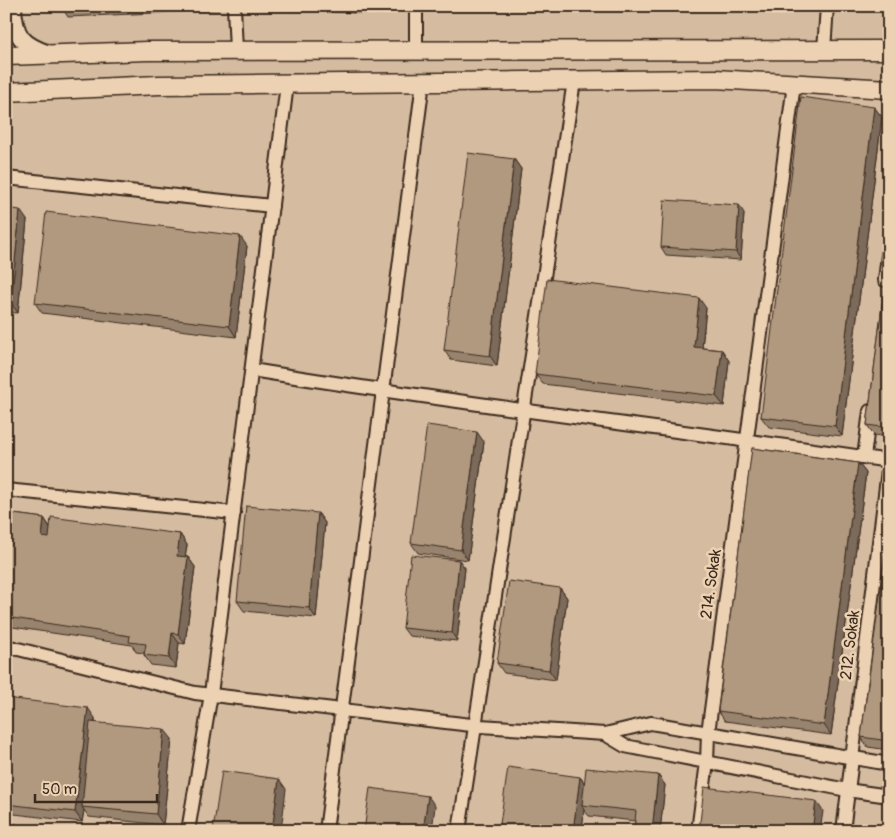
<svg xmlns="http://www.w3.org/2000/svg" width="895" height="837" viewBox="0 0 895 837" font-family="Pangolin,sans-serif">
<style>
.built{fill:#d5bba0}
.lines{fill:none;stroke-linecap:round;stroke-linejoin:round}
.minor-casing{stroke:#3b2a1e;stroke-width:16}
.tertiary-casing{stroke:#3b2a1e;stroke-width:20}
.secondary-casing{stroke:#3b2a1e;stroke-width:21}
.minor{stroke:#ecd1b3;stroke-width:12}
.tertiary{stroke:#ecd1b3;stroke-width:16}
.secondary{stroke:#ecd1b3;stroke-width:18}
.wall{fill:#98846e;stroke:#3b2a1e}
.shaded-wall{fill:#7c6b5a;stroke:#3b2a1e}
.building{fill:#b19980;stroke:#3b2a1e}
.labels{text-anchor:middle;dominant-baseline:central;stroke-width:5;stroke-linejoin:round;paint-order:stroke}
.street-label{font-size:16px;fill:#3b2a1e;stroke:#ecd1b3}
</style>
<rect width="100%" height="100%" fill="#e5caad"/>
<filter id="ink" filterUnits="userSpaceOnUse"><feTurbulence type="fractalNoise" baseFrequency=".02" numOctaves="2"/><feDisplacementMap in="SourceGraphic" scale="10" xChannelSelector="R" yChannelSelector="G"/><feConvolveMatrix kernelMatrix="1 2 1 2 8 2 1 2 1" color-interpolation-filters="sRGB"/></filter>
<g filter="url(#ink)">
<rect class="built" x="6" y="6" width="883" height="825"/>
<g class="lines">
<g class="minor-casing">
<g id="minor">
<polyline points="234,6 236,51"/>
<polyline points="416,6 416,51"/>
<polyline points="824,50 827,6"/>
<polyline points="6,178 272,206"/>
<polyline points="885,280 889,247"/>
<path d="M252,370C463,405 677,429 889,461"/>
<polyline points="864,457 870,411"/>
<polyline points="6,490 234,513"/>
<polyline points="6,646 195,693 480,726 605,734 651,723 889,764"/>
<polyline points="605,734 625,746 847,790 889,796"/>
<polyline points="6,830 14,831"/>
<polyline points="188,831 211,694 287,84"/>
<polyline points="326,831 423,82"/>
<polyline points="459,831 574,81"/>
<polyline points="698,831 707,762 708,733 794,84"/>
<polyline points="843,831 889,462"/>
</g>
</g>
<g class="tertiary-casing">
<path id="tertiary" d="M13,6C14,36 22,45 49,54"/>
</g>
<g class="secondary-casing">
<g id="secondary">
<polyline points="6,56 147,51 889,50"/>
<polyline points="6,92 159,85 715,79 889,89"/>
</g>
</g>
<use href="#minor" class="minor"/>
<use href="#tertiary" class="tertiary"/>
<use href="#secondary" class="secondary"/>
</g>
<g class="wall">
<polygon points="61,6 219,6 219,10 68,17"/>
<polygon points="236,6 383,6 383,14 238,8"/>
<polygon points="874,107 882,117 842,436 769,427 761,417"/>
<polygon points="514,159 521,169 497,366 451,360 444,350"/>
<polygon points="6,208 27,220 18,313 6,312"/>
<polygon points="744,213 741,260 666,255 661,247"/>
<polygon points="247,246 236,337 42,313 35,303"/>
<polygon points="889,250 889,437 874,435 867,425"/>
<polygon points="706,308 702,348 722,350 729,361 724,406 543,384 535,374"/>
<polygon points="484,442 468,560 418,553 411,543"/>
<polygon points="858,463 866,473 831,735 725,721 718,711"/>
<polygon points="6,513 44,518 50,527 180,534 187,545 185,557 188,557 195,567 185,644 179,643 176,668 151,665 144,655 144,653 136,652 132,645 6,626"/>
<polygon points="318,513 325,523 316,618 244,611 237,601"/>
<polygon points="889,527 889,750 868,747 861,737"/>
<polygon points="459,560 465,568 457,641 409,636 403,628"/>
<polygon points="560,588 567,598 556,680 504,673 497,663"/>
<polygon points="6,698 95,718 95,722 172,739 163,825 89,817 84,810 82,822 6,813"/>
<polygon points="658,775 665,785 660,831 634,831 635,821 589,816 584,810 582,831 499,831 580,777 584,782"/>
</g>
<g class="shaded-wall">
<polygon points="378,6 383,6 383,14"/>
<polygon points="874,107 882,117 842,436 835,426"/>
<polygon points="514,159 521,169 497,366 490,356"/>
<polygon points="739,205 744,213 741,260 736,252"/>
<polygon points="20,210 27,220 18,313 11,303"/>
<polygon points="240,236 247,246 236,337 229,326"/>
<polygon points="699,298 706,308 701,357 694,347"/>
<polygon points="722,350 729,361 724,406 716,396"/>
<polygon points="477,432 484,442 468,560 461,550"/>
<polygon points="858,463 866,473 831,735 824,725"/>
<polygon points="318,513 325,523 316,618 309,608"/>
<polygon points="44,518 51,529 49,547 42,537"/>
<polygon points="180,534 187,545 184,566 177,556"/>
<polygon points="188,557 195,567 185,644 178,634"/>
<polygon points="459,560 465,568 457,641 452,633"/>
<polygon points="560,588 567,598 556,680 549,670"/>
<polygon points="172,633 179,643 176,668 169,658"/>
<polygon points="88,708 95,718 84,807 82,807 84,810 82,822 75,812"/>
<polygon points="164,729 172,739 163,825 156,814"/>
<polygon points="658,775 665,785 660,831 652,831"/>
<polygon points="580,777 587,787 582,805 584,810 582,831 573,831"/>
<polygon points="279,779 286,789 281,831 272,831"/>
<polygon points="428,796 435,806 432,831 423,831"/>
<polygon points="816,801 823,811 820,831 812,831"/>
</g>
<g class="building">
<polygon points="801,97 874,107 835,426 761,417"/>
<polygon points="468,153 514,159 490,356 444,350"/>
<polygon points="664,200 739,205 736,252 661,247"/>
<polygon points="6,208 20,210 11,303 6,303"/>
<polygon points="46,212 240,236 229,326 35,303"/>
<polygon points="889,250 889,428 867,425"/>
<polygon points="547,279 699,298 694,347 722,350 716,396 535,374"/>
<polygon points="427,425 477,432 461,550 411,543"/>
<polygon points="752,448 858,463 824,725 718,711"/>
<polygon points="246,506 318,513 309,608 237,601"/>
<polygon points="6,513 44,518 42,537 49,538 51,517 180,534 177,556 188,557 178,634 172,633 169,658 144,655 146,644 129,642 130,636 6,617"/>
<polygon points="889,527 889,741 861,737"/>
<polygon points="411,555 459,560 452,633 403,628"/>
<polygon points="509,581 560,588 549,670 497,663"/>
<polygon points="6,698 88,708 75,812 6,804"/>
<polygon points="90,722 164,729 156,814 82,807"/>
<polygon points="508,767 580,777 573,831 499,831"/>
<polygon points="586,768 658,775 652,831 634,831 636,811 582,805"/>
<polygon points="222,771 279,779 272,831 213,831"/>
<polygon points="704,787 816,801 812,831 699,831"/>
<polygon points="370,788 428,796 423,831 364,831"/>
</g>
</g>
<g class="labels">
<g class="street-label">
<text transform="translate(711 584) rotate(-82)">214. Sokak</text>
<text transform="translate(850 645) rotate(-83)">212. Sokak</text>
</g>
</g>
<rect width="895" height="837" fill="none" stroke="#ecd1b3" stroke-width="25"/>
<rect x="12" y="12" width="870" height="812" fill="none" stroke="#3b2a1e" stroke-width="2" filter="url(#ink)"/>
<path d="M35 794v8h122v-8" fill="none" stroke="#3b2a1e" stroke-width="2.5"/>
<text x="42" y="794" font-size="15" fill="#3b2a1e" stroke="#ecd1b3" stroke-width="4" paint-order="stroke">50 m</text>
</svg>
